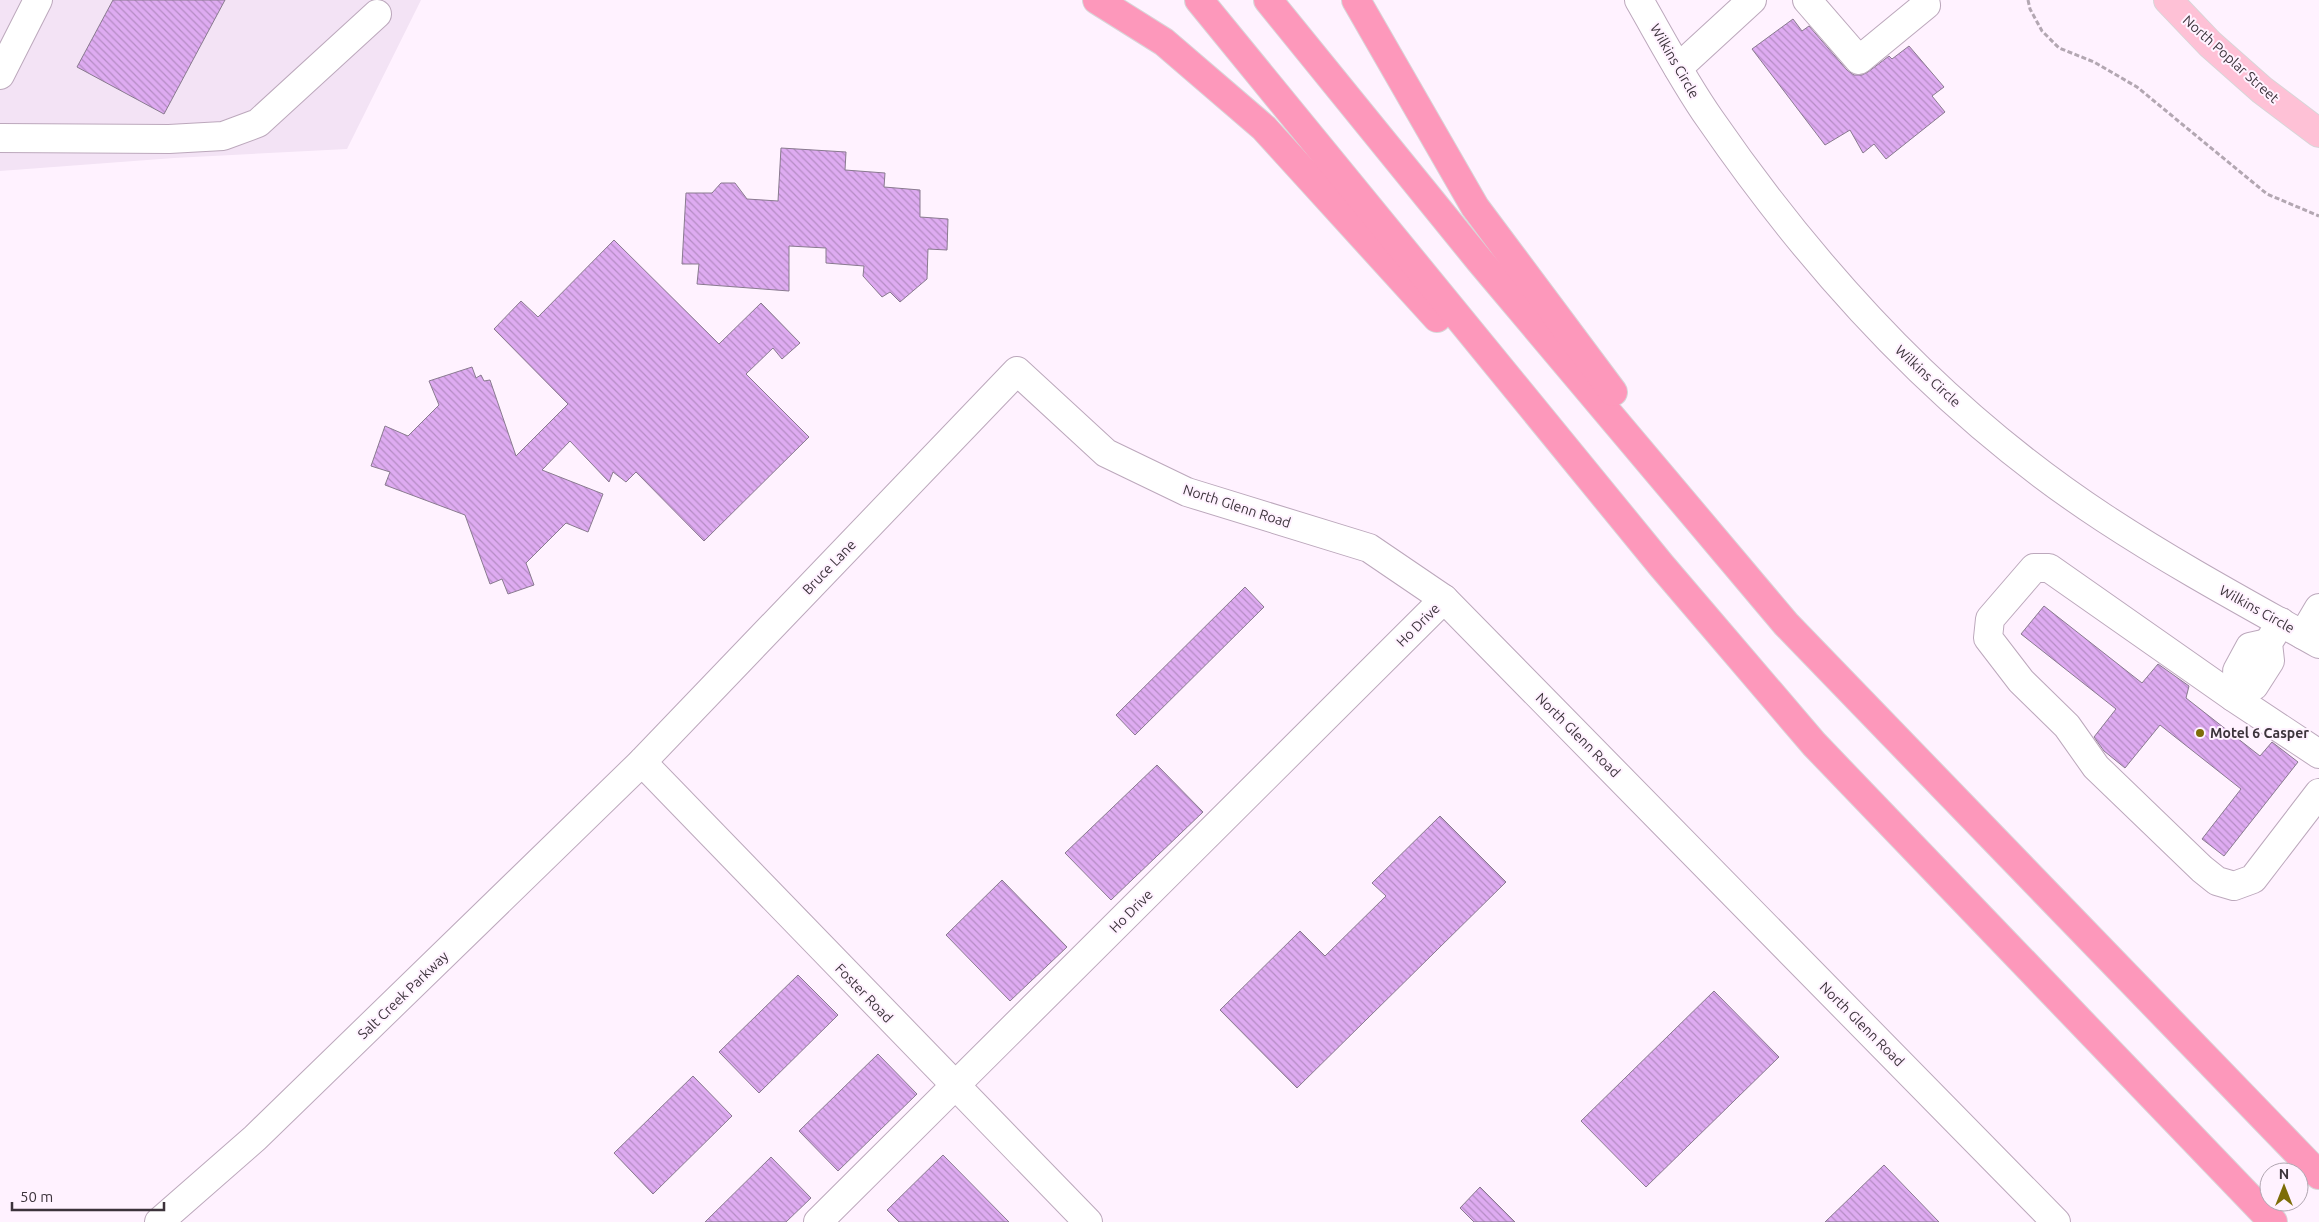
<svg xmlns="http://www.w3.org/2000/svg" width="2319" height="1222" viewBox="0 0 2319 1222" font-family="Ubuntu,sans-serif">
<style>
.commercial{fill:#f3e3f5}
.building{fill:url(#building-back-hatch);stroke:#897a8f}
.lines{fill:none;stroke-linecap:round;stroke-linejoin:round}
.minor-casing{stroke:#bca8bc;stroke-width:30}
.major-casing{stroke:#d8d6d8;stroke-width:30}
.highway-casing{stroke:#d8d6d8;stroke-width:30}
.path{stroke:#b3a7b2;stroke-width:3;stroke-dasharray:5 2.5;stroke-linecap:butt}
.minor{stroke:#fff;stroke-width:28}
.major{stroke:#fec1d6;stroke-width:28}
.highway{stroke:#fd98bb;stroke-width:28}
.poi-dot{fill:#7d6d08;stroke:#fff2ff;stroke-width:2}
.labels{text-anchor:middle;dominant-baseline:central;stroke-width:4;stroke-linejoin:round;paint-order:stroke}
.street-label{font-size:14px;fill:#3c333b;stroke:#fff2ff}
.poi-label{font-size:14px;font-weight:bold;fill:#3c333b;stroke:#fff2ff;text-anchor:start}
</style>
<defs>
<pattern id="building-back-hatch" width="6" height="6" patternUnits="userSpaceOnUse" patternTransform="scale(1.25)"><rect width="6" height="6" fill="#deabf1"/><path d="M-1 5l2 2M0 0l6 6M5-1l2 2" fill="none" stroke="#b58cc4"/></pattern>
</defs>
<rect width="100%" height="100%" fill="#fff2ff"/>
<polygon class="commercial" points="0,0 421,0 347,149 174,158 0,171"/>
<g class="building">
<polygon points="113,0 225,0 164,114 77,67"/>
<polygon points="1793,19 1802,31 1809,26 1847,70 1854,75 1862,75 1868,72 1889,56 1892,59 1909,46 1944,87 1932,96 1945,112 1886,159 1874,144 1863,153 1850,130 1825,145 1752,49"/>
<polygon points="781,148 846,152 845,170 885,173 884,187 920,190 920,217 948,219 947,250 928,249 927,279 900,302 890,292 882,297 863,276 864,266 826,263 826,248 789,246 789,291 697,284 699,264 682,264 686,193 712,193 721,183 735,183 747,199 778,201"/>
<polygon points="614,240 719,344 761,303 800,343 782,359 773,348 746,374 809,437 704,541 636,472 626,482 613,472 609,482 570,441 542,470 603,494 588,532 566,523 526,563 534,585 508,594 502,579 490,584 465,515 385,485 390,472 371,466 385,426 408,436 439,405 429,381 472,367 476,378 481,375 484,381 490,380 516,456 568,404 494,329 521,301 538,317"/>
<polygon points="1245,587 1264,607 1135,735 1116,715"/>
<polygon points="2044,606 2142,683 2158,664 2189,686 2186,698 2260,756 2272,742 2298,762 2224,856 2202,839 2241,789 2160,725 2125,768 2104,751 2094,737 2116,709 2021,634"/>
<polygon points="1157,765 1203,812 1111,900 1065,853"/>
<polygon points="1440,816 1506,882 1297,1088 1220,1010 1300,931 1325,956 1386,896 1372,883"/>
<polygon points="1002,880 1067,947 1010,1001 946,935"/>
<polygon points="798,975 838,1015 759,1093 719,1052"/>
<polygon points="1714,991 1779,1057 1646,1187 1581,1121"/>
<polygon points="878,1054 917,1094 838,1171 799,1131"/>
<polygon points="693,1076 732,1116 653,1194 614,1153"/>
<polygon points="943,1155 1009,1222 899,1222 887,1210"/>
<polygon points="771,1157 811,1198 786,1222 705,1222"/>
<polygon points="1884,1165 1939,1222 1825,1222"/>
<polygon points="1480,1187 1515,1222 1474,1222 1460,1208"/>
</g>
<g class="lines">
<g class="minor-casing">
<g id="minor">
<path d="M1639,0C1662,40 1684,82 1710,119C1816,273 1947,415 2104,518C2174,564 2246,603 2319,644"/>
<polyline points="1807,0 1859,60 1926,5 1925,0"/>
<polyline points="1678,68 1752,0"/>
<polyline points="0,75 38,0"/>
<polyline points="0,138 169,139 223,136 258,123 377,14"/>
<polyline points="2303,635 2319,608"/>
<polyline points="2239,689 2237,671 2250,647 2268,643"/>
<polyline points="2233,697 2239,689 2254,686 2270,661 2268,643 2281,622"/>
<polyline points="2319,754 2233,697 2049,568 2034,568 1990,619 1988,638 2021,681 2067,726 2096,767 2202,869 2217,881 2234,886 2253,879 2319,793"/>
<polyline points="642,762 1088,1222"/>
<polyline points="159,1222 255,1138 642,762 1017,371 1106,453 1187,492 1369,548 1444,599 2056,1222"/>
<polyline points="818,1222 1444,599"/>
</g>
</g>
<g class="major-casing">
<polyline id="major" points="2168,0 2210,44 2262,90 2319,133"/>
</g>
<g class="highway-casing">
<g id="highway">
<polyline points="1097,0 1164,42 1264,128 1437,318"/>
<polyline points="1199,0 1661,565 1814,744 2273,1222"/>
<polyline points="1268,0 1480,261 1786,624 2319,1175"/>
<polyline points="1356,0 1475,207 1613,392"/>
</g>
</g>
<polyline class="path" points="2028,0 2030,9 2042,31 2059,48 2094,62 2137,87 2267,194 2319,216"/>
<use href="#minor" class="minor"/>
<use href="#major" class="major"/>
<use href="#highway" class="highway"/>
</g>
<circle class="poi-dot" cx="2200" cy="733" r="5"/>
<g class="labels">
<g class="street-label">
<text transform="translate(2231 59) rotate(42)">North Poplar Street</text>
<text transform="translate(1675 61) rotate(60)">Wilkins Circle</text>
<text transform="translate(1928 376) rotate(43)">Wilkins Circle</text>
<text transform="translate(1237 506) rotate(18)">North Glenn Road</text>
<text transform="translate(829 567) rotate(-46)">Bruce Lane</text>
<text transform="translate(2257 609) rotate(29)">Wilkins Circle</text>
<text transform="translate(1418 625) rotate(-45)">Ho Drive</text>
<text transform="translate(1578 735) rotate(45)">North Glenn Road</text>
<text transform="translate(1131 911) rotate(-45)">Ho Drive</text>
<text transform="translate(864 993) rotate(46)">Foster Road</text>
<text transform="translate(403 995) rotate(-44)">Salt Creek Parkway</text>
<text transform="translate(1862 1024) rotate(45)">North Glenn Road</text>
</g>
<g class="poi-label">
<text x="2210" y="733">Motel 6 Casper</text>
</g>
</g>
<g transform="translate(2284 1187)"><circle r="24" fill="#fff2ff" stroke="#b1a6b1"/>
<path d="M0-4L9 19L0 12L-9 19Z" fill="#7d6d08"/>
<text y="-8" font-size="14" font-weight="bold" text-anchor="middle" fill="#3c333b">N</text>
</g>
<path d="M12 1202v8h152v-8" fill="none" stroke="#3c333b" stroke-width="2.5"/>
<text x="20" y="1202" font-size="15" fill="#3c333b" stroke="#fff2ff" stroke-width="4" paint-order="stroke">50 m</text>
</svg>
